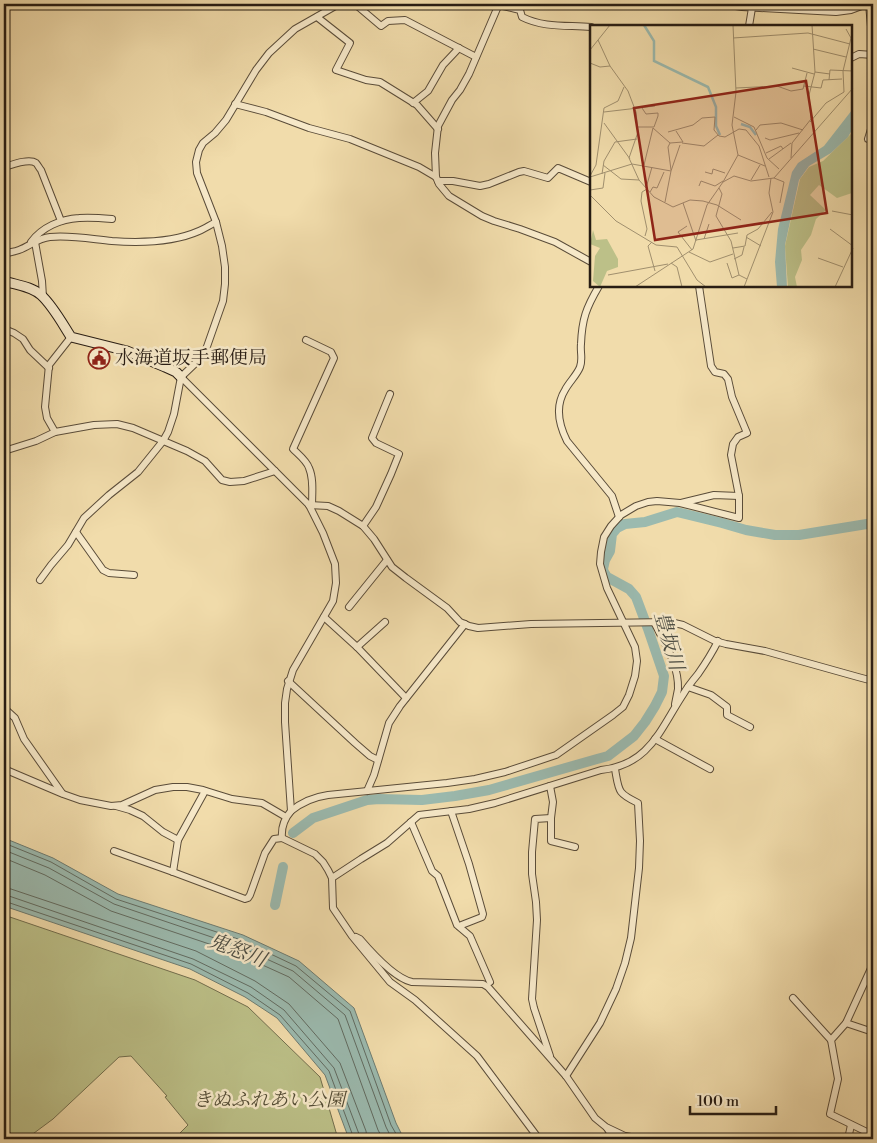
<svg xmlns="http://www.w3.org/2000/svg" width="877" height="1143" viewBox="0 0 877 1143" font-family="'Libre Bodoni','Noto Serif JP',serif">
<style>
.green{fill:#bcc088;stroke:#726e4e}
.water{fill:#9bbaaf;stroke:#6d7b71}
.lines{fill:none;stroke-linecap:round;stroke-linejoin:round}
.shore{stroke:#616b61;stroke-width:1}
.river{stroke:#9bbaaf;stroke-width:10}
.street-casing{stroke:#5a4c39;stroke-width:8}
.secondary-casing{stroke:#271c13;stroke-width:11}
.street{stroke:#f6e8c8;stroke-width:6}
.secondary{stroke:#f6e8c8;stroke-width:9}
.labels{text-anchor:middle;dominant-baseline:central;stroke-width:5;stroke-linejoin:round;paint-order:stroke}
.poi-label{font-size:19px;fill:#271c13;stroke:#f6e8c8;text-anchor:start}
.park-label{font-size:19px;font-style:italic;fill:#544d36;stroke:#f6e8c8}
.water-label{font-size:20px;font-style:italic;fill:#4a4b42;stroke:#f6e8c8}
.inset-river{fill:none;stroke:#9bbaaf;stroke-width:2.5}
.inset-road{fill:none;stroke:#a08f6e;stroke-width:1}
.view{fill:#8f2418;fill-opacity:0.15;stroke:#8f2418;stroke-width:2.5}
.inset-edge{fill:none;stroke:#271c13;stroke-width:2.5}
</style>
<rect width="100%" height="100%" fill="#f1dcab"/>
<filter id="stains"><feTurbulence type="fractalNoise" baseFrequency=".004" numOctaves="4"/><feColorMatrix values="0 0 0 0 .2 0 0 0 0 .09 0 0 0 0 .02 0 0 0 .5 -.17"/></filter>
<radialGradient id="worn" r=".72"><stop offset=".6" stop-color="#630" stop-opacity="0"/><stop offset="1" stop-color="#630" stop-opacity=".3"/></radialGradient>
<polygon class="green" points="4,915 195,980 248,1007 320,1077 338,1139 174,1139 188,1125 165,1097 167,1096 131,1056 119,1057 53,1119 26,1139 15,1139 4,1124"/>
<polygon class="water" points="4,838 53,858 118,894 243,935 299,961 354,1008 396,1123 404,1139 349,1139 325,1075 277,1018 245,997 190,969 4,906"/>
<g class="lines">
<g class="shore">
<polyline points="4,843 51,862 116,899 241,940 296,966 350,1011 391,1125 399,1139"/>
<polyline points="4,850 49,868 114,904 238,946 293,971 345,1015 386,1127 392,1139"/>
<polyline points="4,858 45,875 111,911 236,953 289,977 338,1019 378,1130 383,1139"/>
<polyline points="4,888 11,889 196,951 255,981 289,1004 340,1063 366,1131 367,1139"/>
<polyline points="4,895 9,896 193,959 251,987 284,1010 334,1068 359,1134 360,1139"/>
<polyline points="4,901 191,964 248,993 280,1015 329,1071 353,1136 354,1139"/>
</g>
<g class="river">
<polyline points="293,833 313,818 367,800 379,799 422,800 455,796 489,790 597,759 608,756 634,736 645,722 655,706 662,692 664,676 648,629 636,597 629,589 607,577 604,572 603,569 605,560 610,551 612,534 617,528 625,524 645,522 677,512 722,523 746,530 775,535 799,535 873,523"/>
<polyline points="275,905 283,867"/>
</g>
<g class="street-casing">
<g id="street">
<polyline points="355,4 381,26 388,21 405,20 476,57"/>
<polyline points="499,4 469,74 460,90 452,100 438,126 435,153 436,177 439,184 449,196 482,216 494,221 520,229 555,242 591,262"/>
<polyline points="723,4 742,7 836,12 851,10 867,4"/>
<polyline points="869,4 873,49"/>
<path d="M499,5L520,10L522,17C544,28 567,25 591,27"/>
<polyline points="317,17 350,43 336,70 366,80 380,82 417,105 438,129"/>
<polyline points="749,26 752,8"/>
<polyline points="851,58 859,54 873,55"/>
<polyline points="413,103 428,91 443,65 459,48"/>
<polyline points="235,104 266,112 309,128 350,139 419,167 436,177"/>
<polyline points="868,139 873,123"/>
<path d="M4,167C11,165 29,158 36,163C38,165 39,168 41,170L61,221"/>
<polyline points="438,181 453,181 480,186 489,184 519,172 524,171 548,178 558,168 591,182"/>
<path d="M31,242C42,227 61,219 79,218C90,217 101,218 112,219"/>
<polyline points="35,242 42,281 43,297"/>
<path d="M4,254C9,252 14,252 19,250C30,246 38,238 50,237C71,235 91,239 112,241C140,243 172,243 199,231C204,229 210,225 216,222"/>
<path d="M599,286C586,308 582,319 581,344C580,352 583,359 580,367C577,375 569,382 565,390C555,406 559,425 567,441L612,496L619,517"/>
<polyline points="4,329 14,333 23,339 30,350 49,368"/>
<path d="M306,340L331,352L334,358L293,449C298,454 307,461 309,468C314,479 312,494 312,506"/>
<path d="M181,377L309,505L323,533L335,564L336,583L333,601L293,670L287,689L285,703V722L291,811C284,819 281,827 282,838L315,854L323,862L328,870L332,878L333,908L352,936L390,982L415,1000L477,1056L539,1139"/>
<polyline points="55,432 47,418 45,407 49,365 71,337"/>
<polyline points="4,451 36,441 55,432 94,425 117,424 133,428 187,451 205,461 222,480 230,482 244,481 275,471"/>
<polyline points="681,503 714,495 739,496"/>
<polyline points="309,505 328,506 339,511 363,526 374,539 392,567 406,578 447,608 460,622 469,626 478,628 531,624 670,622 683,625 715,641 726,644 765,651 858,677 873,681"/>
<polyline points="363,526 376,507 391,474 399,454 376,443 372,438 390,394"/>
<polyline points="76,532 103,570 109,573 134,575"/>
<polyline points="40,580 51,565 68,545 84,518 109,495 138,472 163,441 168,432 174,414 181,377 204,355 223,301 225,284 225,267 222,246 216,222 197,173 196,162 199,150 203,143 215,133 226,120 256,70 269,53 295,29 339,4"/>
<polyline points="349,607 387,560"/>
<polyline points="324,617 357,647 385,622"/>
<path d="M654,622C664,642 679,665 678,689C677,694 676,699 675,704"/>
<polyline points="357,647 406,698"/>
<polyline points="288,681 355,743 370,756 378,760"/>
<polyline points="688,687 711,695 727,707 727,715 750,727"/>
<polyline points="4,708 15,718 24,739 62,793"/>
<polyline points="655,739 710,769"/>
<polyline points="4,769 63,794 80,800 111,806 122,805 155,790 173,787 187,787 203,790 232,799 262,803 286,817"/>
<polyline points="550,786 553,802 551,818 551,841 575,847"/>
<polyline points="367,791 374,775 389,723 400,706 465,624"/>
<polyline points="116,806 130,810 143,816 163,832 178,840"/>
<path d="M291,811C302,802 314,797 328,795L447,783L475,779L505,772L556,755L613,715L623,707L629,695L635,676L637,661L635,647L607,588L600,564L601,552L604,537L611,526L621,515L636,506L648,502L657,501L680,503L739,518V496L731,455L733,444L738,437L747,433L732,397L728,379L724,374L715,372L711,366L699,286"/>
<polyline points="451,811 469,864 483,914 482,917 459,926"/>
<polyline points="411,822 432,871 438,876 457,925 470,936 490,982"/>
<polyline points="114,851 173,872 245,899 248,898 250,895 265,853 274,839 282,838"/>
<polyline points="173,872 178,840 205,791"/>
<path d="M332,878L361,859L387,843L419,815L469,809L495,803L601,770C650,765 660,729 684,693C688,686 693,680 698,674C705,664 712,653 718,641"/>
<path d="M356,937L360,939C372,953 394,978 412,982L483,984L488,987L566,1076L595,1118L606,1127L625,1136L642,1139"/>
<polyline points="873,964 846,1023 831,1040 838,1079 830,1114 873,1135"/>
<polyline points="793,998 831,1040"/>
<polyline points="846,1023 873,1032"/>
<polyline points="550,1056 534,1008 532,999 537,920 536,902 532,874 532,852 535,819 551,818"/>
<path d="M566,1076L600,1023L616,989L625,963L631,938L639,868L640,841L638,803C617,793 619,791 615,769"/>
<polyline points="607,1128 614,1139"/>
<polyline points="848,1139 851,1125"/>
</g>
</g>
<g class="secondary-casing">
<path id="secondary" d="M4,281C16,285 31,286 41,295C53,306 62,323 71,337L127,351L165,367L176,372L181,377"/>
</g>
<use href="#street" class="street"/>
<use href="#secondary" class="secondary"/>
</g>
<defs>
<g id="civic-ring" transform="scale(1.125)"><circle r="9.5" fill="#f6e8c8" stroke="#8f2418" stroke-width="1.5"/><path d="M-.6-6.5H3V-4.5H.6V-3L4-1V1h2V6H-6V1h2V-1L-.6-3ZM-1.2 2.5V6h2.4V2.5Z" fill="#8f2418"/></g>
</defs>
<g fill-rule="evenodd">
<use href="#civic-ring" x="99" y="358"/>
</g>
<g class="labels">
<g class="poi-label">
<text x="115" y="358">水海道坂手郵便局</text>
</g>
<g class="park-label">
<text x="269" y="1100">きぬふれあい公園</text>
</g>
<g class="water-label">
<text transform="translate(668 641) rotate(74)">豊坂川</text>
<text transform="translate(237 951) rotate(21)">鬼怒川</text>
</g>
</g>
<g transform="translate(590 25)">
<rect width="262" height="262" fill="#f1dcab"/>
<path d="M262,108V168L247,173L229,160L220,170L236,185L226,194L221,210L211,225L212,235L205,252L207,262H198L195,221L210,154L219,142L233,136ZM3,205L6,215L17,214L28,234V242L17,246L10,262L3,256L5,231L10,223L0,219Z" fill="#bcc088"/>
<path d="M262,85V105L258,112L241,128L219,141L209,155L195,220L197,262H187L185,237L188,204L202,147L208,138L234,121Z" fill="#9bbaaf"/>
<path class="inset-river" d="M54,0L64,16V36L118,62L126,82V101L130,110M151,99L160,102L166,110"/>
<path class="inset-road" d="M143,13L218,8L260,19M8,15L20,41L38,66L46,87L48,107L39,133L49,155L64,172L83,182L100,175L113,176L127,180L151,195M223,24L256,32M0,25L20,0M0,38L10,42L20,41M202,43L224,49M225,47L240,49M239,55L240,45L263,46M214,61L231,63L233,55L252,54M146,63L187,61L201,66L213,64L217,48M14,87L65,81M144,92L164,102L177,133L189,144M220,97L236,78L254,67L253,46L261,13L256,4M14,98L40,134M48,102H64L68,91V88L56,89L52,83M166,105L170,100L191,98L213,105M78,107L103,100L112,93L125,92L124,105L129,111L135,112L149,104L156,105L169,121L179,152M175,113L180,115L209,108M92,118L114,121L128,110M176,128L191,121L193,124M148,130L175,141M201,133L202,118L221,94L219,70L225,47L222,0M179,134L201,118M13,140L31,154L49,155M54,140L63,103L80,118M81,145L78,122L80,118L93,117L86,106M115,147L122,149L123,144L135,148M12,149L14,136L25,117L47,114M0,151L6,140L14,83L28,76L34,62M0,152L42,139L81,146L90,120M184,153L194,157L190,178M161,155L170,140M133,157L148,130L142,100L146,67L143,0M109,161L111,156L125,161L133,156M56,163L62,142M129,163L132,169L126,191L141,216L149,250L157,254M0,165L13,163L15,148M60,167L63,162L67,163L74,147M0,170L26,196L66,220L87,222L107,255L116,262M75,177L81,146M93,178L106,216M242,186L263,190M97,201L88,207L102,225M240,204L263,221M55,211L57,204L51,176L52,167L57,164M156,212L171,221M114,214L119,199M106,215L148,208M62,217L58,221L65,246M143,223L155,221L157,210L168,204L182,187M99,227L120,237L143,229M228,233L253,242M144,234L152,230L154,222M81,238L87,242L92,262M137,238L142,253L149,250M18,250L78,239M45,262L103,224L117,180L133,157L144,151L161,156L184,153L263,63M154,262L183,187L179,168L181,153M245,262L263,223"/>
<path class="view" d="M216,56L237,188L65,215L44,83Z"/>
<rect width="262" height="262" class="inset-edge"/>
</g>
<rect width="877" height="1143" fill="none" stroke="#f1dcab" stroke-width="20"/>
<rect x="5" y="5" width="867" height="1133" fill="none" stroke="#271c13" stroke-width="2.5"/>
<rect x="10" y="10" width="857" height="1123" fill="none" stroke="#271c13"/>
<path d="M690 1106v8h86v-8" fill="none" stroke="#271c13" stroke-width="2.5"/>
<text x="697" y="1106" font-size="15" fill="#271c13" stroke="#f6e8c8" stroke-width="4" paint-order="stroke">100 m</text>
<rect width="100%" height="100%" filter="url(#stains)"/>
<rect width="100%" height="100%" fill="url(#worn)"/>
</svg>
